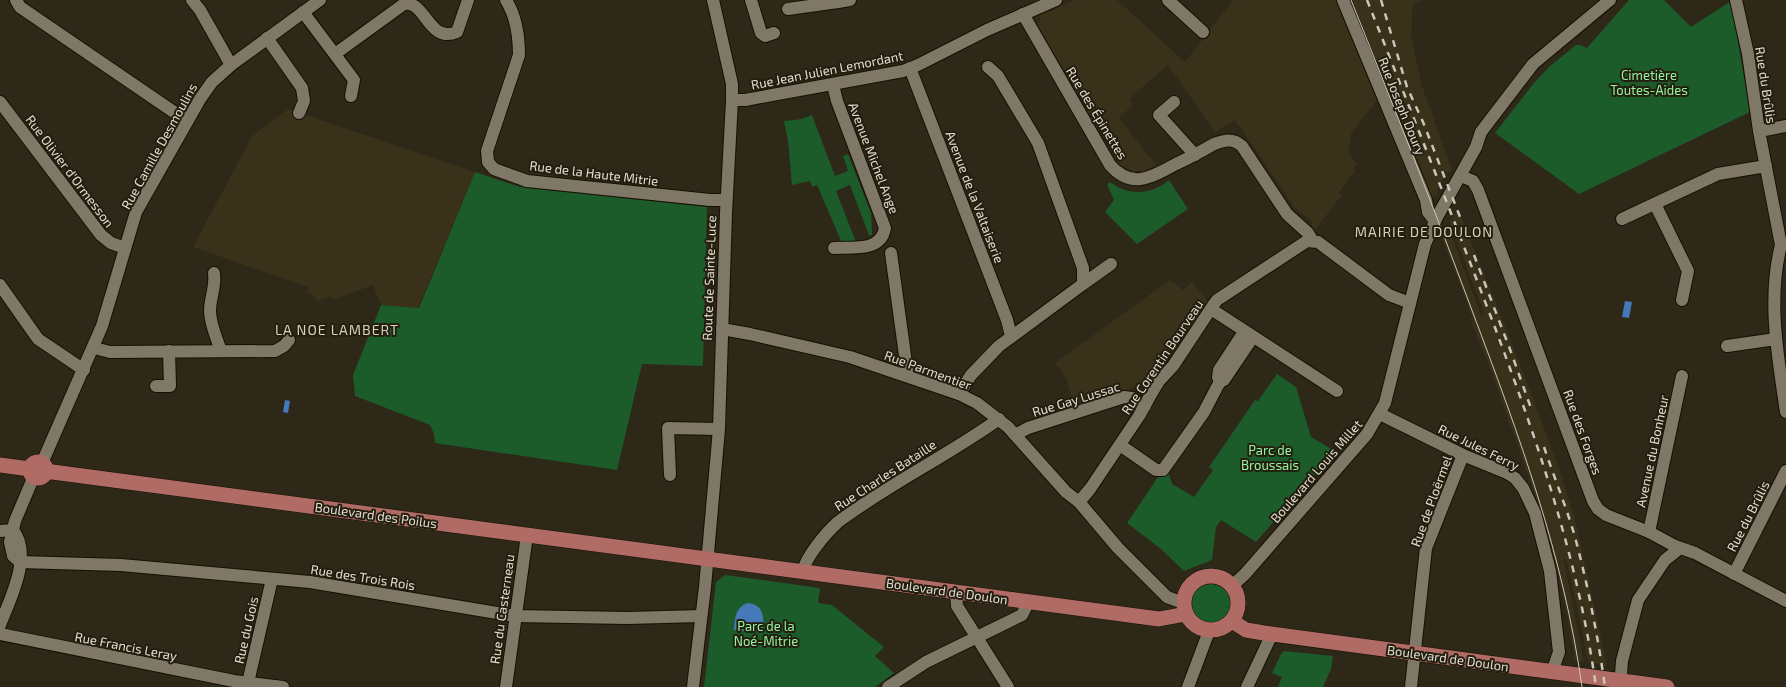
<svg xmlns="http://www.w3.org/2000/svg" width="1786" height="687" viewBox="0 0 1786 687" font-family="'Exo 2',sans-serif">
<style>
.built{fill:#39311a}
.green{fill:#1c5b2a}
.water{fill:#4579ba}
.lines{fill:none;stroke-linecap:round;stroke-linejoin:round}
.minor-casing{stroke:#161003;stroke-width:14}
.major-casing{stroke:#161003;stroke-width:16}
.minor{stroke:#7f7866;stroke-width:12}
.major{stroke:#b06b65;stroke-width:15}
.tram{stroke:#cac6bb;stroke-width:1}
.rail{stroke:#cac6bb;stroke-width:2.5;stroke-dasharray:7 7;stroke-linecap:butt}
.labels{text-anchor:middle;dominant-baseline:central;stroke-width:4;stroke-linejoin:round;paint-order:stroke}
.street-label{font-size:13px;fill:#e1ddd3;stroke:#241e0f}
.park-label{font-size:13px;fill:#92f3a0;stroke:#241e0f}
.neighbourhood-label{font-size:14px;letter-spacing:1px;fill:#d7d0bc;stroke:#241e0f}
</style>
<rect width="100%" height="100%" fill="#2e2818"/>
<g class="built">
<polygon points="1074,0 1117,0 1185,62 1233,0 1336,0 1377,101 1351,133 1349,150 1352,159 1357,164 1353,169 1355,171 1339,192 1342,195 1315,230 1311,226 1313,222 1295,208 1235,120 1215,132 1168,65 1129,99 1133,105 1119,118 1156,165 1144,171 1133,171 1121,165 1115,157 1038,26 1041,15"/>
<polygon points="1348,0 1424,0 1413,4 1411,37 1422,86 1452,170 1447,173 1436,192 1438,195 1428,200"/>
<polygon points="288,109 475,172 418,308 381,305 373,285 333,300 332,296 318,301 311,294 306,292 308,287 193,247 252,136"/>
<polygon points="1458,209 1519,361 1559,468 1576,523 1607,666 1588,662 1578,610 1566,560 1564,561 1584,662 1575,661 1567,613 1558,573 1556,565 1553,564 1534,492 1493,376 1470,319 1473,318 1442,238 1441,233 1449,229 1481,315 1484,314 1449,220 1451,220"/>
<polygon points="1170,280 1183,290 1192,282 1208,301 1164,365 1159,367 1156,372 1156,377 1148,383 1145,381 1137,383 1134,387 1075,406 1066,378 1055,363"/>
</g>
<g class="green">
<polygon points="1629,0 1664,0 1691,27 1731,1 1750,112 1579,194 1495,133 1534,83 1550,66 1576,45 1580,45 1587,48"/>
<polygon points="812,115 835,176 848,171 843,156 848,154 871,213 872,235 869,235 850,185 836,191 856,242 842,243 817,185 812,187 810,181 792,185 788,141 784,121 802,119"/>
<polygon points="475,172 520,187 707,207 703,366 642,364 617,470 435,443 434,434 430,425 355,396 353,375 381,305 419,308"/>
<path d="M1169,180L1188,209L1137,244L1105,212L1114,200L1107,184L1110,182C1127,196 1152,195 1169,180Z"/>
<polygon points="1277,374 1296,387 1311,437 1335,451 1256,542 1221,520 1216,527 1212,560 1184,571 1161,549 1127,523 1158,477 1169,474 1172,484 1194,497 1213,470 1209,467 1255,400 1258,401"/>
<polygon points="725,575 820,588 818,603 832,605 884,647 875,656 894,673 875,687 704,687 716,582"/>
<circle cx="1211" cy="604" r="20"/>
<polygon points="1284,651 1333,656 1331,669 1323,687 1278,687 1282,677 1272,673 1281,654"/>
</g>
<g class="water">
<polygon points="1625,301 1632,302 1629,318 1622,317"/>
<polygon points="285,400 290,401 288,413 283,412"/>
<path d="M747,603C765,604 764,619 763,632L734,630C735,619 735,608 747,603Z"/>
</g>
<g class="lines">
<g class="minor-casing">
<g id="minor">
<polyline points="16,0 20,7 187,121"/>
<polyline points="192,0 200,10 231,65"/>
<path d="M506,0C516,16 519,36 519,55L487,151L488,162L494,169L527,181L710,200H726"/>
<polyline points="751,0 761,33 765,36 774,33"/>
<polyline points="838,0 838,2 850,0"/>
<polyline points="1168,0 1203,32"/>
<polyline points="1343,0 1426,200 1428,212 1435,221"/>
<path d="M1736,0L1748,54L1759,131L1781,245C1767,300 1778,357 1786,412"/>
<polyline points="788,9 838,2"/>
<polyline points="303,12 354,80 351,96"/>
<path d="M1023,14L1110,165C1132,190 1152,177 1176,164C1189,158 1202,151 1214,144C1225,140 1233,138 1242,146L1287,214L1308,233L1312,240"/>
<polyline points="267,38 302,88 304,101 299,113"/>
<path d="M335,54L404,4C426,0 428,44 457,32L468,0"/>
<polyline points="910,68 1007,320 1011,336"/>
<path d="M833,85L837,101L885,228C881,252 853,247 834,248"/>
<polyline points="732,100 745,100 903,71 918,65 987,30 1056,0"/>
<polyline points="0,102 101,235 111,243 125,248"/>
<polyline points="1174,102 1159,115 1195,155"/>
<polyline points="1759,131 1786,126"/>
<polyline points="1461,176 1473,181 1478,190 1593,501 1598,509 1606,515 1649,532 1675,546 1695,553 1786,601"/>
<polyline points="1655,204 1688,271 1682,300"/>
<polyline points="1622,219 1718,174 1766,166"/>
<polyline points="891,253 907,370 906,375"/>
<path d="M214,273C216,287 210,298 210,311C210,324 217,339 221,351"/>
<polyline points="1083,284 1111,264"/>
<polyline points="0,285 38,339 84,370"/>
<polyline points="1211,309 1337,391"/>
<polyline points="722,329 750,334 850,357 959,394 977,403 1008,427 1066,492 1079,502 1118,548 1167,597 1178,601 1184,600"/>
<polyline points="1727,346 1776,339"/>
<polyline points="94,348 110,352 275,351 284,346 289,340"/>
<polyline points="1220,382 1218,377 1219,370 1244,332"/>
<polyline points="156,386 170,386 169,351"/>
<polyline points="959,394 971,375 999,346 1083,284 1083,268 1038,143 998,76 988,67"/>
<polyline points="1380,414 1463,455 1507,473 1515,478 1523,488 1535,513 1550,571 1559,652 1552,672"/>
<polyline points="1015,435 1028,428 1124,397 1132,398 1145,406"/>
<polyline points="1120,445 1156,470 1163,470 1204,412 1217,387 1220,382 1224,380 1253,337"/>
<polyline points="42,463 102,326 136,212 200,99 212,82 231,65 320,0"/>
<polyline points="670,475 668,428 719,429"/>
<polyline points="1079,502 1090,489 1139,416 1150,396 1159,381 1173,366 1214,304 1217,300 1307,241 1318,242 1389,295 1410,303"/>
<polyline points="0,531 13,530"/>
<polyline points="1649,532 1682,376"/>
<polyline points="20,562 121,565 310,582 515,616 627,618 701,616"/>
<polyline points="20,562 13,556 10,542 15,521 34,476"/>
<path d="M803,572C805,557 827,532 838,522C889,484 947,456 999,419"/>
<polyline points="1734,574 1786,471"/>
<polyline points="1232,586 1245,574 1367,434 1385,403 1425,244 1437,217 1476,147 1481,132 1533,64 1610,0"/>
<polyline points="956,592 957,606 1008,687"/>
<path d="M0,625C10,599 33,555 13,530"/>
<polyline points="0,634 234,681 283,687"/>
<polyline points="247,687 272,579"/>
<polyline points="506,687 527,535"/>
<polyline points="693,687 705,587 719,429 726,213 732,100 732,84 713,0"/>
<polyline points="888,687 926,662 1022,615 1026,607 1026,602"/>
<polyline points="1188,687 1209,631"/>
<polyline points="1247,687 1272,634"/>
<polyline points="1411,687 1426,548 1463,455"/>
<polyline points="1620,687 1622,661 1638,600 1665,560 1680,548"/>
</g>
</g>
<g class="major-casing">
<g id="major">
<circle cx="38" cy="470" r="8"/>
<polyline points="0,465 30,469"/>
<polyline points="45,471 1159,619 1186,614"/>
<circle cx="1211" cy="603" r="27"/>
<polyline points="1232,621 1246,630 1264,633 1667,687"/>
</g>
</g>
<use href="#minor" class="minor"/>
<use href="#major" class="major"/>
<path class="tram" d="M1351,0C1393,104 1434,208 1473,313C1519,435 1564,557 1582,687"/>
<g class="rail">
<path d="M1367,0C1411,111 1455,222 1497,333C1540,449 1579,564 1596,687"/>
<polyline points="1381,0 1407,87 1423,122 1462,222"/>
<polyline points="1474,255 1511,352 1532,411"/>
<path d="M1544,447C1554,477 1566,506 1575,537C1588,586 1598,637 1605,687"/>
</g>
</g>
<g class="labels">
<g class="street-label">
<text transform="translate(827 70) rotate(-11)">Rue Jean Julien Lemordant</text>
<text transform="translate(1766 85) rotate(81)">Rue du Brûlis</text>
<text transform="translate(1402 106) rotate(68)">Rue Joseph Doury</text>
<text transform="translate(1097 113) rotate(59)">Rue des Épinettes</text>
<text transform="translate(159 146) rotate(-61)">Rue Camille Desmoulins</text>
<text transform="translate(874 158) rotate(69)">Avenue Michel Ange</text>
<text transform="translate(70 171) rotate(53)">Rue Olivier d'Ormesson</text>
<text transform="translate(594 173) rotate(7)">Rue de la Haute Mitrie</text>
<text transform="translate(975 197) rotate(69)">Avenue de la Valtaiserie</text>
<text transform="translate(709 278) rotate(-88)">Route de Sainte-Luce</text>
<text transform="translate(1162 357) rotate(-56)">Rue Corentin Bourveau</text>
<text transform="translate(928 370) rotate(20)">Rue Parmentier</text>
<text transform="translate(1076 399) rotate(-17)">Rue Gay Lussac</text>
<text transform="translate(1583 432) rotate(70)">Rue des Forges</text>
<text transform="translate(1479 447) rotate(26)">Rue Jules Ferry</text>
<text transform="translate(1652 451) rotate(-78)">Avenue du Bonheur</text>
<text transform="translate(1316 471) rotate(-49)">Boulevard Louis Millet</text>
<text transform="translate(885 475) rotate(-33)">Rue Charles Bataille</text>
<text transform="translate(1431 501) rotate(-70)">Rue de Ploërmel</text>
<text transform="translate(376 515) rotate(8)">Boulevard des Poilus</text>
<text transform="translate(1748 516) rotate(-63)">Rue du Brûlis</text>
<text transform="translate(363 577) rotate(9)">Rue des Trois Rois</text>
<text transform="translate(947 591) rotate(8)">Boulevard de Doulon</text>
<text transform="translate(502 609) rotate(-82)">Rue du Casterneau</text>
<text transform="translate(246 630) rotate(-77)">Rue du Gois</text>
<text transform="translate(126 646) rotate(11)">Rue Francis Leray</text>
<text transform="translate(1448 658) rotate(8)">Boulevard de Doulon</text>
</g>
<g class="park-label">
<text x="1649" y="75">Cimetière<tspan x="1649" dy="15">Toutes-Aides</tspan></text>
<text x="1270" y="450">Parc de<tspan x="1270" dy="15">Broussais</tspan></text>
<text x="766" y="626">Parc de la<tspan x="766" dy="15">Noé-Mitrie</tspan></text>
</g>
<g class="neighbourhood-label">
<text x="1424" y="231">MAIRIE DE DOULON</text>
<text x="337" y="329">LA NOE LAMBERT</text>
</g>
</g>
</svg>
